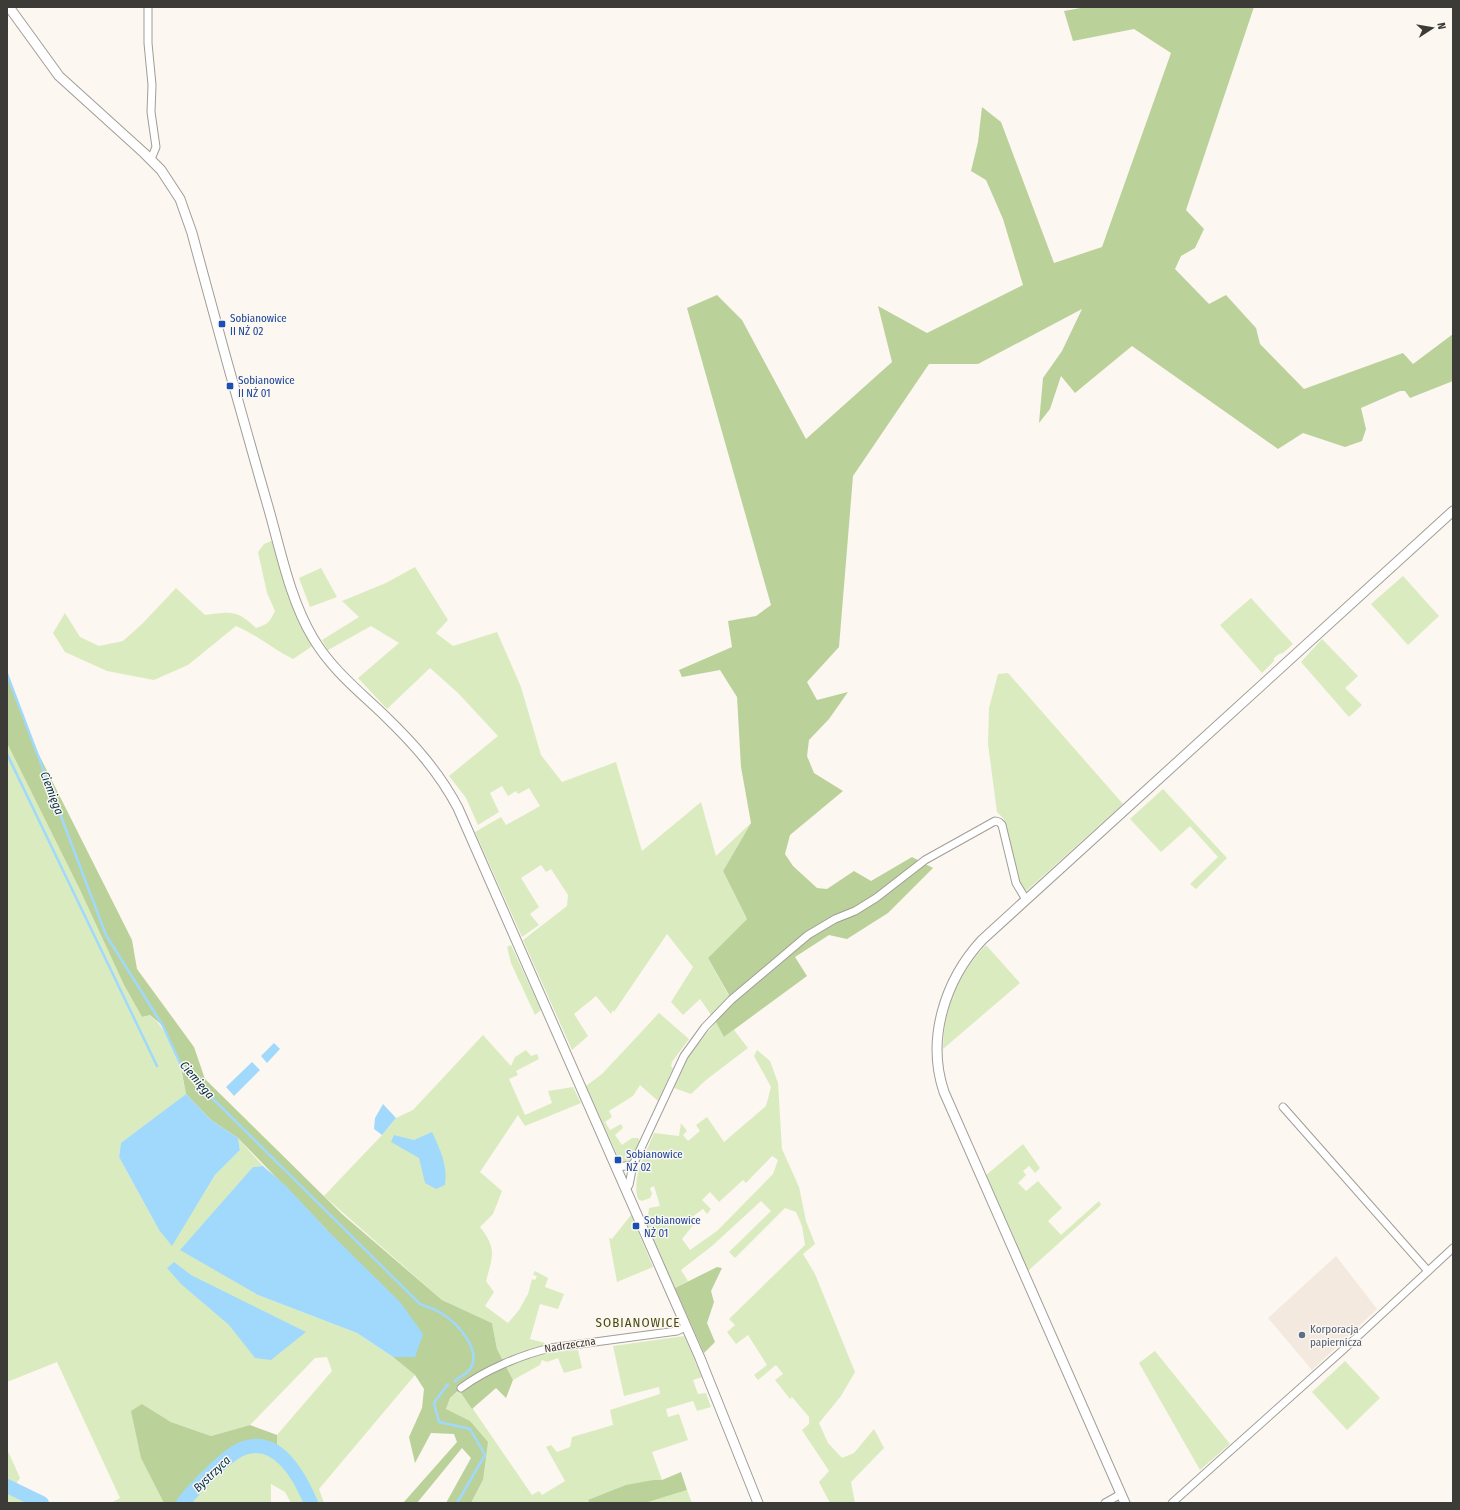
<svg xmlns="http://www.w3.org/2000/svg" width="1460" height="1510" viewBox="0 0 1460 1510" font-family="'Fira Sans Condensed',sans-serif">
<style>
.built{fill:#f4e9de}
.green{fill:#daecbf;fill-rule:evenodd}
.forest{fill:#bbd19a}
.water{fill:#a1d9fd}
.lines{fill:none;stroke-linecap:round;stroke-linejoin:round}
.stream{stroke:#a1d9fd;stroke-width:2.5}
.river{stroke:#a1d9fd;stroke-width:14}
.minor-casing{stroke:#a29d97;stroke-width:9}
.tertiary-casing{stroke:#a29d97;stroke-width:11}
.minor{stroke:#fff;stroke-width:7}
.tertiary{stroke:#fff;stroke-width:9}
.transit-dot{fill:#1a4fb4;stroke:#fcf7f1;stroke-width:1.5}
.service-dot{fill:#5c6f8a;stroke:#fcf7f1;stroke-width:1.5}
.labels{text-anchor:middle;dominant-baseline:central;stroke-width:3;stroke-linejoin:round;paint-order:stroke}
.transit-label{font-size:11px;fill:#164399;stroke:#fcf7f1;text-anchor:start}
.service-label{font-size:11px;fill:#4e5e75;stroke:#fcf7f1;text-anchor:start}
.street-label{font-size:11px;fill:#3d3b38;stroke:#fcf7f1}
.water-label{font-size:12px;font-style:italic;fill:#013148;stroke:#fcf7f1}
.quarter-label{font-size:13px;letter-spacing:1px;fill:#474b0e;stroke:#fcf7f1}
</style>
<rect width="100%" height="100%" fill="#fcf7f1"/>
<polygon class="built" points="1336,1256 1377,1309 1312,1370 1268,1318"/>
<g class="green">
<path d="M274,540L314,645L293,659C273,649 257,635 236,626L188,665L154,680L107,671L65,652L53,633L65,613L80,637L99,646L123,641L142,624L176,588L205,615C231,612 236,609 256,628C268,624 269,623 275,611L267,593L258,552L264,544Z"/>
<polygon points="415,567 448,620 436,633 453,646 497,632 521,687 541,755 562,782 616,762 642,851 701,802 716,856 751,823 723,871 747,919 708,958 729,996 724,1037 734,1030 748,1048 706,1080 691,1094 674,1088 689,1055 716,1022 700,999 683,1015 671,1002 693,967 667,934 614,1012 613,1010 611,1014 596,996 574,1014 588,1036 572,1050 523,940 567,906 568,895 551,869 546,872 541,865 521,878 539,907 530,914 539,925 522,937 475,832 501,817 506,825 540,806 529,788 518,794 516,791 508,796 502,786 490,793 499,812 478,825 466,798 449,776 498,736 458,693 430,668 387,709 358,678 399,643 371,626 328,650 322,640 359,617 342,601 386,583"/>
<polygon points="321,568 337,597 310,607 299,578"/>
<polygon points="1403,576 1439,616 1408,645 1371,604"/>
<polygon points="1251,598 1293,644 1283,653 1279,654 1274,658 1274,661 1262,673 1220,625"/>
<polygon points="1322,639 1358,676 1345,688 1362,705 1349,717 1301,662"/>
<polygon points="1008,673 1123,804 1024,893 1018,881 1004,819 997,812 988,744 989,708 998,674"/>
<path d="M7,743L80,890L124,985L142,1017L150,1015C174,1036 180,1064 186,1094L121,1144L119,1157L159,1230L172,1245L215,1175L240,1150L238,1138L263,1166L253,1167L258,1295L357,1333L393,1357L415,1375L319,1489L324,1503H291L285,1492L271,1484V1503H187L192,1491L237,1451L254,1446L276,1452L277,1435L332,1371L327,1357L315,1358L250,1425L211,1436L171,1422L142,1404L164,1503H111L120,1498L57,1362L7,1382Z"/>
<polygon points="1163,789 1227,858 1196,889 1190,884 1218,857 1190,826 1161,852 1130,819"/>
<polygon points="511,945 541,1010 535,1015 511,963 507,947"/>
<path d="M986,945L1020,983L943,1049C944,1006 957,976 986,945Z"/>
<polygon points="659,1013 689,1039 672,1062 671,1066 673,1068 658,1101 640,1085 633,1096 609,1111 612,1117 605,1122 610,1130 621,1124 623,1128 615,1135 622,1145 632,1138 638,1138 641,1143 630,1163 624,1163 620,1161 586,1086 602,1074"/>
<path d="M483,1035L511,1066L515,1057L526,1050L531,1056L537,1054L539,1059L516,1071L518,1075L509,1079L525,1115L552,1103L548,1091L573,1087L581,1103L525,1126L518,1115L480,1172L502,1191L493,1214L480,1227C497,1249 493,1255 486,1281L494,1292L485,1306L508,1323L519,1310L528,1294L532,1279L535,1280L537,1276L533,1275L535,1271L548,1278L545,1287L564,1294L558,1309L540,1304L530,1339L545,1343L543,1353L578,1350L582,1368L564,1373L558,1358L547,1362L542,1360L540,1365L513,1380L497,1349L492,1323L442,1300L324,1196L382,1135L396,1118L413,1110Z"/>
<path d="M757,1050L770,1061L778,1083L782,1149L799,1187L806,1221L815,1244L803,1254L815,1274L855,1372L841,1396L819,1423L828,1443L842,1458L854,1453L874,1429L884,1448L851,1482L855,1503H830L819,1482L829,1471L802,1430L809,1424V1417L792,1397L790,1399L775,1380L783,1374L776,1365L758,1380L754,1375L767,1365L748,1335L736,1344L727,1332L735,1325L729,1319L805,1245L802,1226L796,1212L785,1208L735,1258L729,1252L771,1211L761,1201L712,1246L681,1270L688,1281L675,1288L664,1267L647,1224L649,1208L660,1206L654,1186L650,1188L652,1194L650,1198L642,1201L638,1199C631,1176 646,1154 654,1133L679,1136L681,1123L687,1131L683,1135L688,1141L700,1131L696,1125L707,1117L724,1142L766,1106L771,1087L754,1056ZM772,1156L778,1160L773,1174L717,1231L690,1250L682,1239L695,1223L692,1217L703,1209L707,1214L711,1209L702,1200L710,1192L719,1202L743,1180L746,1183Z"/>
<polygon points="1023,1144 1040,1168 1035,1173 1029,1166 1023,1171 1026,1175 1018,1183 1026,1191 1038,1181 1062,1208 1048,1221 1061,1235 1099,1201 1101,1205 1028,1271 985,1176"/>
<polygon points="631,1215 653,1267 617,1282 609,1238 612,1239"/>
<polygon points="684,1336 702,1377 693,1380 698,1394 706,1393 711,1407 697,1411 693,1401 666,1409 668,1417 679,1414 688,1440 652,1452 662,1480 653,1480 589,1500 590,1503 471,1503 483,1480 446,1409 450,1398 460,1390 532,1495 539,1491 542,1495 565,1481 546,1447 551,1445 557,1452 570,1447 572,1437 613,1425 610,1410 660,1394 659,1387 624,1396 613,1346"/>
<polygon points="1155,1351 1230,1444 1200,1470 1139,1363"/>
<polygon points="1345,1361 1380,1398 1347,1430 1312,1392"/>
<polygon points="7,1449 20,1478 13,1488 42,1503 7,1503"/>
<polygon points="687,1490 692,1503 645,1503"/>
</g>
<g class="forest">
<polygon points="1086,7 1254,7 1186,210 1204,229 1195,248 1181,256 1175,269 1209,304 1226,295 1256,328 1260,344 1304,389 1403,353 1413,364 1453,334 1453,381 1410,398 1405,391 1400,391 1361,408 1366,429 1362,441 1345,447 1303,433 1278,449 1132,346 1075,393 1061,376 1050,409 1039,423 1043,378 1062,351 1082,309 978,364 929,364 853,476 839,647 807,682 817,700 848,692 829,719 809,740 807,756 814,773 843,791 790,835 785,854 793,866 817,888 827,889 854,871 871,881 912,857 933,868 888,913 847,939 829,935 795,957 807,976 724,1037 716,1022 729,995 708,958 747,919 723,871 751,823 741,767 737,697 720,670 682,677 679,670 732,647 728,621 756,616 771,605 687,308 717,295 742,320 806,439 892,362 878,306 927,333 1023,285 1003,219 986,180 971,171 978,142 982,107 1001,122 1054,263 1102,247 1171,53 1134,29 1073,41 1064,11"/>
<polygon points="7,674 32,741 132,940 137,969 194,1047 205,1079 342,1214 442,1300 492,1323 497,1349 513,1380 506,1398 496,1388 472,1409 459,1390 450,1398 446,1409 470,1421 488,1442 483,1480 471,1503 446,1503 471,1458 462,1448 417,1503 403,1503 457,1442 454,1434 431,1433 415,1463 409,1437 422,1408 424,1389 415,1375 393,1357 415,1357 326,1229 238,1138 211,1120 186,1094 180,1063 163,1026 150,1015 142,1017 124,985 80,890 7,743"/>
<polygon points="717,1267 722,1268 711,1291 714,1302 707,1323 715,1342 704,1353 675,1288"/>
<path d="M142,1404L171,1422L211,1436L250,1425L277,1435V1452C262,1447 252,1444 237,1451L192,1491L187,1503H164L141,1458L131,1411Z"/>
<polygon points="681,1472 687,1490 645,1503 590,1503 588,1500 626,1485 653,1480 662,1480"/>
</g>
<g class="water">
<polygon points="274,1043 280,1049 267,1063 261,1056"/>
<polygon points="252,1062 260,1070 234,1096 226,1087"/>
<polygon points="186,1094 211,1120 238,1138 240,1150 215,1175 172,1246 159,1230 119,1157 121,1143"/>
<polygon points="383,1104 396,1118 382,1135 374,1129 375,1118"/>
<path d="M432,1132C440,1149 448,1165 445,1185L436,1189L425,1183L419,1158L391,1142L394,1135L414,1140Z"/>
<polygon points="263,1166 286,1186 326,1229 400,1302 423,1334 415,1357 393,1357 357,1333 258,1295 180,1250 253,1167"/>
<polygon points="174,1262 191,1275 306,1332 271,1360 255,1358 229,1325 181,1284 167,1268"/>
</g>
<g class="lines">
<g class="stream">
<path d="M7,674L106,935L163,1026L180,1063L203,1089L420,1304C427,1307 435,1309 441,1313C456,1322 483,1350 470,1369C467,1374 459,1377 455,1381"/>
<polyline points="7,754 157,1066"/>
<polyline points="448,1384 434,1403 439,1422 470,1429 485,1455 457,1503"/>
</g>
<g class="river">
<polyline points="7,1486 42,1503"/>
<path d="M183,1503C194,1489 228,1453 244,1448C278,1436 300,1477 311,1503"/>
</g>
<g class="minor-casing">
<g id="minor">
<polyline points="148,7 148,43 152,85 151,112 156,147 151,159"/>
<polyline points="1283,1107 1428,1271"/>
<polyline points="617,1167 633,1165"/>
<polyline points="626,1189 629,1185 633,1165 684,1056 705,1027 731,1000 808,935 835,919 855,911 876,898 925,860 995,821 999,822 1002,825 1016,883 1025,898"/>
<path d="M461,1388C485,1370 521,1355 550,1348L677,1331L686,1327"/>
<polyline points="1105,1503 1121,1494"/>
<polyline points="1172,1503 1343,1350 1453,1248"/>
</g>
</g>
<g class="tertiary-casing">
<g id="tertiary">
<path d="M9,7L59,76L144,153L161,170L180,199L192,233C216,323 241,413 267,503C280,547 289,598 313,638C332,670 359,691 385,716C414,744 439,772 458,808L700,1358L758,1503"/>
<path d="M1125,1503L944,1092C926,1039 945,980 982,940L1453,511"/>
</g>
</g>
<use href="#minor" class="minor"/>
<use href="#tertiary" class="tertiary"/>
</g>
<g class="transit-dot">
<rect x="218" y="320" width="8" height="8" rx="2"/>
<rect x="226" y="382" width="8" height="8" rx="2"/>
<rect x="614" y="1156" width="8" height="8" rx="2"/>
<rect x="632" y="1222" width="8" height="8" rx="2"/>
</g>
<circle class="service-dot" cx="1302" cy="1335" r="4"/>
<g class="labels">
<g class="transit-label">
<text x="230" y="318">Sobianowice<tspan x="230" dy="13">II NŻ 02</tspan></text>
<text x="238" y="380">Sobianowice<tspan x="238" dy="13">II NŻ 01</tspan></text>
<text x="626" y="1154">Sobianowice<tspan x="626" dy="13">NŻ 02</tspan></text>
<text x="644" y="1220">Sobianowice<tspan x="644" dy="13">NŻ 01</tspan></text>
</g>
<g class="service-label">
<text x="1310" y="1329">Korporacja<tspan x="1310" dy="13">papiernicza</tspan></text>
</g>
<g class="street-label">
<text transform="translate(570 1345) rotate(-9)">Nadrzeczna</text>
</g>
<g class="water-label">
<text transform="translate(52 793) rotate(69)">Ciemięga</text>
<text transform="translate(197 1080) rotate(49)">Ciemięga</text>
<text transform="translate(212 1474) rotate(-44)">Bystrzyca</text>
</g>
<g class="quarter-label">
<text x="638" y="1322">SOBIANOWICE</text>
</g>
</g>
<rect width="1460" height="1510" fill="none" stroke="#3d3b38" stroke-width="16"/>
<g transform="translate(1432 28) rotate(78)" stroke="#fcf7f1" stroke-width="3" paint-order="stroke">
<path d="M0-3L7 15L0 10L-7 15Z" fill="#3d3b38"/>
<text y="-6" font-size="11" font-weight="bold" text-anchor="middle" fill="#3d3b38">N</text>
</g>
</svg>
